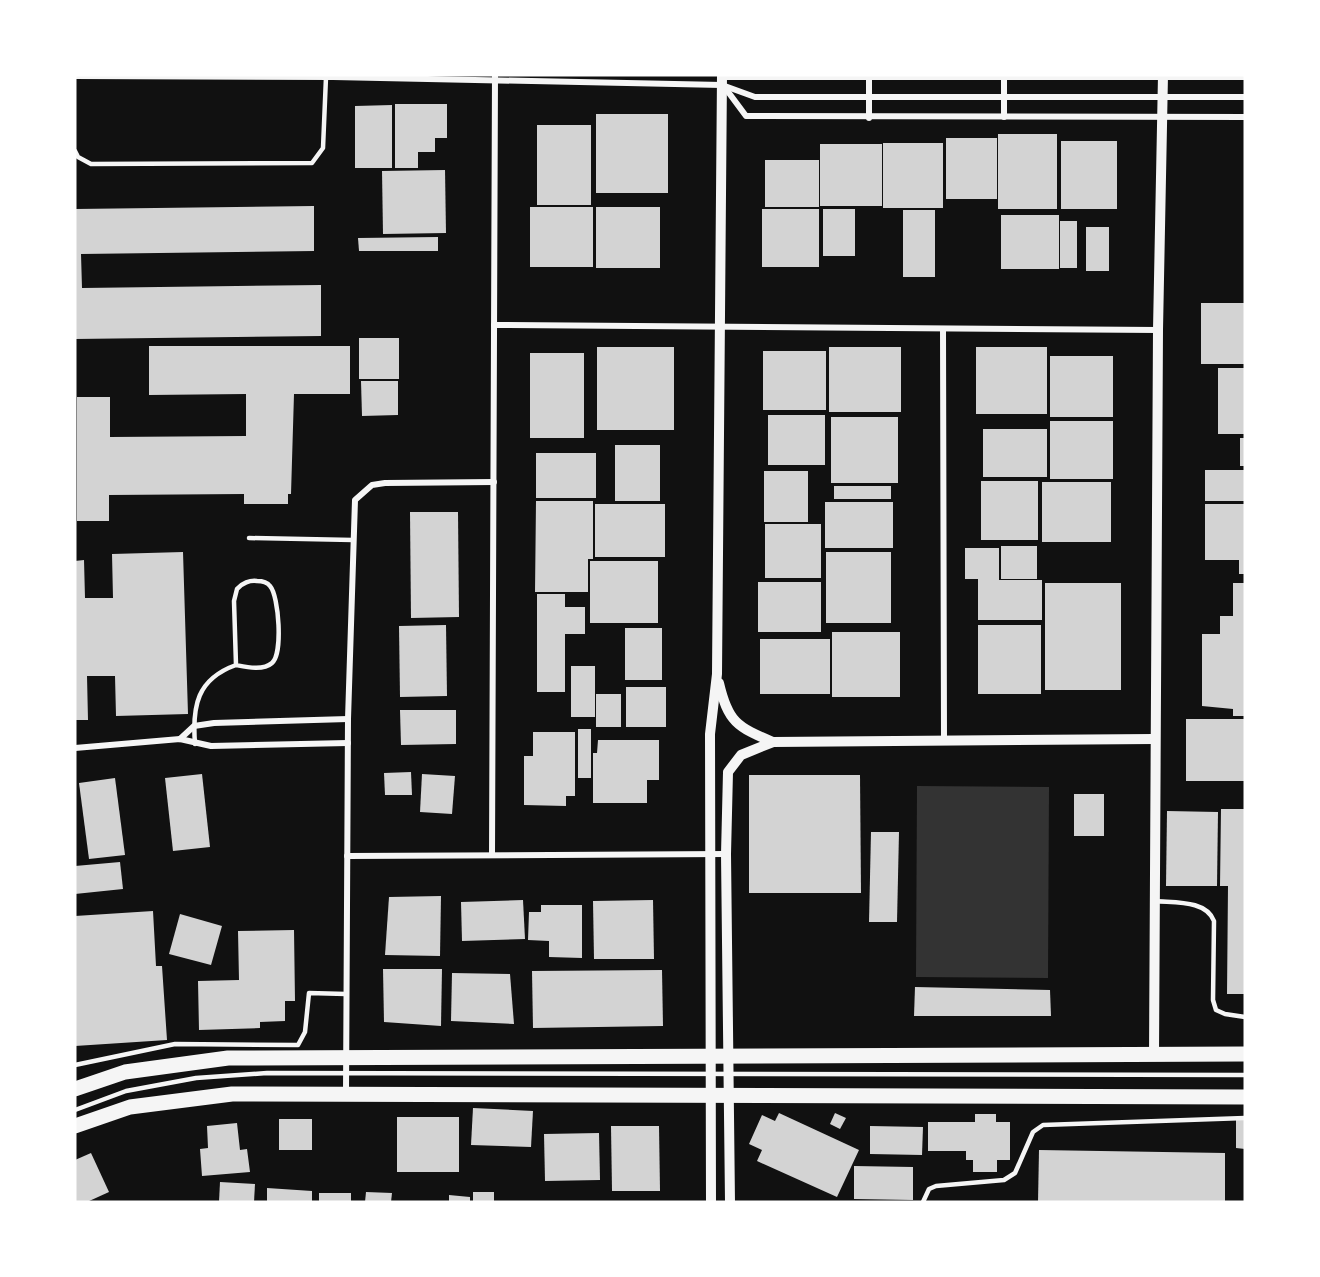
<svg xmlns="http://www.w3.org/2000/svg" width="1320" height="1277" viewBox="0 0 1320 1277" font-family="Raleway,sans-serif">
<style>
.water{fill:#333}
.building{fill:#d3d3d3}
.lines{fill:none;stroke-linecap:round;stroke-linejoin:round}
.service{stroke:#f5f5f5;stroke-width:4.5}
.minor{stroke:#f5f5f5;stroke-width:6}
.tertiary{stroke:#f5f5f5;stroke-width:10}
.primary{stroke:#f5f5f5;stroke-width:15}
</style>
<rect width="100%" height="100%" fill="#111"/>
<polygon class="water" points="917,786 1049,787 1048,978 916,977"/>
<g class="building">
<polygon points="395,104 447,104 447,138 435,138 435,152 418,152 418,168 395,168"/>
<polygon points="392,105 392,168 355,168 355,106"/>
<rect x="596" y="114" width="72" height="79"/>
<rect x="537" y="125" width="54" height="80"/>
<rect x="998" y="134" width="59" height="75"/>
<rect x="946" y="138" width="51" height="61"/>
<rect x="1061" y="141" width="56" height="68"/>
<rect x="883" y="143" width="60" height="65"/>
<rect x="820" y="144" width="62" height="62"/>
<rect x="765" y="160" width="54" height="47"/>
<polygon points="445,170 446,233 383,234 382,171"/>
<polygon points="314,206 314,251 81,254 82,288 321,285 321,336 75,339 75,209"/>
<rect x="530" y="207" width="63" height="60"/>
<rect x="596" y="207" width="64" height="61"/>
<rect x="762" y="209" width="57" height="58"/>
<rect x="823" y="209" width="32" height="47"/>
<rect x="903" y="210" width="32" height="67"/>
<rect x="1001" y="215" width="58" height="54"/>
<rect x="1060" y="221" width="17" height="47"/>
<rect x="1086" y="227" width="23" height="44"/>
<polygon points="438,237 438,251 359,251 358,238"/>
<rect x="1201" y="303" width="44" height="61"/>
<rect x="359" y="338" width="40" height="41"/>
<polygon points="149,346 350,346 350,394 294,394 291,494 288,494 288,504 244,504 244,494 109,495 109,521 77,521 77,397 110,397 110,437 246,436 246,394 149,395"/>
<rect x="597" y="347" width="77" height="83"/>
<rect x="829" y="347" width="72" height="65"/>
<rect x="976" y="347" width="71" height="67"/>
<rect x="763" y="351" width="63" height="59"/>
<rect x="530" y="353" width="54" height="85"/>
<rect x="1050" y="356" width="63" height="61"/>
<rect x="1218" y="368" width="27" height="66"/>
<polygon points="361,381 398,381 398,415 362,416"/>
<rect x="768" y="415" width="57" height="50"/>
<rect x="831" y="417" width="67" height="66"/>
<rect x="1050" y="421" width="63" height="58"/>
<rect x="983" y="429" width="64" height="48"/>
<rect x="1240" y="438" width="5" height="28"/>
<rect x="615" y="445" width="45" height="56"/>
<rect x="536" y="453" width="60" height="45"/>
<rect x="1205" y="470" width="40" height="31"/>
<rect x="764" y="471" width="44" height="51"/>
<rect x="981" y="481" width="57" height="59"/>
<rect x="1042" y="482" width="69" height="60"/>
<rect x="834" y="486" width="57" height="13"/>
<polygon points="536,501 593,501 593,559 588,559 588,592 535,592"/>
<rect x="825" y="502" width="68" height="46"/>
<rect x="595" y="504" width="70" height="53"/>
<polygon points="1205,504 1245,504 1245,574 1239,574 1239,560 1205,560"/>
<polygon points="410,512 458,512 459,617 411,618"/>
<rect x="765" y="524" width="56" height="54"/>
<rect x="1001" y="546" width="36" height="33"/>
<polygon points="965,548 999,548 999,580 1042,580 1042,620 978,620 978,579 965,579"/>
<polygon points="183,552 188,714 116,716 115,676 87,676 88,720 75,720 75,561 84,560 85,598 113,598 112,554"/>
<rect x="826" y="552" width="65" height="71"/>
<rect x="590" y="561" width="68" height="62"/>
<rect x="758" y="582" width="63" height="50"/>
<rect x="1045" y="583" width="76" height="107"/>
<polygon points="1233,583 1245,583 1245,716 1233,716 1233,709 1202,706 1202,634 1220,634 1220,616 1233,616"/>
<polygon points="537,594 565,594 565,607 585,607 585,634 565,634 565,692 537,692"/>
<polygon points="446,625 447,696 400,697 399,626"/>
<rect x="978" y="625" width="63" height="69"/>
<rect x="625" y="628" width="37" height="52"/>
<rect x="832" y="632" width="68" height="65"/>
<rect x="760" y="639" width="70" height="55"/>
<rect x="571" y="666" width="24" height="51"/>
<rect x="626" y="687" width="40" height="40"/>
<rect x="596" y="694" width="25" height="33"/>
<polygon points="400,710 456,710 456,744 401,745"/>
<rect x="1186" y="719" width="59" height="62"/>
<rect x="578" y="729" width="13" height="49"/>
<polygon points="533,732 575,732 575,796 566,796 566,806 524,805 524,756 533,756"/>
<polygon points="598,740 659,740 659,780 647,780 647,803 593,803 593,753 597,753"/>
<polygon points="411,772 412,795 385,795 384,773"/>
<polygon points="202,774 210,847 173,851 165,778"/>
<polygon points="422,774 455,776 452,814 420,812"/>
<polygon points="749,775 860,775 861,893 749,893"/>
<polygon points="115,778 125,855 89,859 79,783"/>
<rect x="1074" y="794" width="30" height="42"/>
<polygon points="1221,809 1245,809 1245,994 1227,994 1228,886 1220,886"/>
<polygon points="1167,811 1218,812 1217,886 1166,886"/>
<polygon points="871,832 899,832 897,922 869,922"/>
<polygon points="120,862 123,889 75,894 75,866"/>
<polygon points="441,896 440,956 385,955 389,897"/>
<polygon points="523,900 525,939 462,941 461,902"/>
<polygon points="653,900 654,959 594,959 593,901"/>
<polygon points="541,905 582,905 582,958 549,957 549,941 528,940 529,912 541,912"/>
<polygon points="153,911 156,966 162,966 167,1040 75,1046 75,916"/>
<polygon points="180,914 222,926 211,965 169,954"/>
<polygon points="294,930 295,1001 285,1001 285,1021 260,1022 260,1028 199,1030 198,981 239,980 238,931"/>
<polygon points="383,969 442,969 441,1026 384,1022"/>
<polygon points="662,970 663,1026 533,1028 532,971"/>
<polygon points="452,973 510,974 514,1024 451,1021"/>
<polygon points="915,987 1050,990 1051,1016 914,1016"/>
<polygon points="473,1108 533,1111 531,1147 471,1145"/>
<polygon points="779,1113 859,1150 837,1197 757,1161 762,1150 749,1144 762,1115 775,1121"/>
<polygon points="835,1113 846,1118 840,1129 830,1124"/>
<polygon points="975,1114 996,1114 996,1122 1010,1122 1010,1160 997,1160 997,1172 973,1172 973,1160 966,1160 966,1151 928,1151 928,1122 975,1122"/>
<rect x="397" y="1117" width="62" height="55"/>
<rect x="279" y="1119" width="33" height="31"/>
<polygon points="1236,1120 1245,1120 1245,1149 1236,1148"/>
<polygon points="237,1123 240,1150 247,1149 250,1172 202,1176 200,1149 208,1148 207,1126"/>
<polygon points="611,1126 659,1126 660,1191 612,1191"/>
<polygon points="870,1126 923,1127 922,1155 870,1154"/>
<polygon points="599,1133 600,1180 545,1181 544,1134"/>
<polygon points="1039,1150 1225,1153 1225,1202 1038,1202"/>
<polygon points="91,1153 109,1192 87,1202 75,1202 75,1160"/>
<polygon points="854,1166 913,1167 913,1200 854,1199"/>
<polygon points="220,1182 255,1184 254,1202 219,1202"/>
<polygon points="267,1188 312,1191 312,1202 267,1202"/>
<polygon points="366,1192 392,1193 391,1202 365,1202"/>
<rect x="473" y="1192" width="21" height="10"/>
<rect x="319" y="1193" width="32" height="9"/>
<polygon points="449,1195 470,1197 470,1202 449,1202"/>
</g>
<g class="lines">
<g class="service">
<polyline points="75,151 78,157 91,164 312,163 323,148 326,77"/>
<polyline points="249,538 353,540"/>
<path d="M195,744C192,706 197,679 236,665L234,601L237,589C242,583 250,580 257,581C262,581 267,582 270,586C279,596 283,654 272,663C263,671 246,667 236,665"/>
<path d="M1155,901C1175,903 1206,900 1214,921L1213,1000L1216,1010L1225,1014L1245,1017"/>
<polyline points="75,1065 175,1044 298,1045 305,1032 309,993 346,994"/>
<polyline points="75,1110 126,1091 196,1078 267,1073 1245,1075"/>
<polyline points="923,1202 929,1189 936,1186 1004,1180 1015,1173 1033,1132 1043,1125 1245,1118"/>
</g>
<g class="minor">
<polyline points="75,76 333,77 722,85 755,97 1245,97"/>
<polyline points="869,76 869,118"/>
<polyline points="1004,76 1004,117"/>
<polyline points="722,77 1245,77"/>
<polyline points="723,85 746,116 1245,117"/>
<polyline points="494,325 1158,330"/>
<polyline points="943,329 944,739"/>
<polyline points="180,739 194,726 214,723 348,719"/>
<polyline points="75,748 180,739 211,746 348,743"/>
<polyline points="492,855 495,75"/>
<polyline points="347,856 726,854"/>
<polyline points="346,1093 348,719 355,500 372,485 385,483 494,482"/>
</g>
<g class="tertiary">
<path d="M719,683C728,722 737,727 773,742L1154,739"/>
<polyline points="1154,1056 1158,330 1163,75"/>
<polyline points="711,1202 710,734 717,674 722,75"/>
<polyline points="730,1202 726,854 728,772 741,755 773,742"/>
</g>
<g class="primary">
<polyline points="75,1089 125,1072 228,1058 1245,1054"/>
<polyline points="75,1126 130,1107 232,1094 1245,1097"/>
</g>
</g>
<rect width="1320" height="1277" fill="none" stroke="#ffffff" stroke-width="153"/>
</svg>
